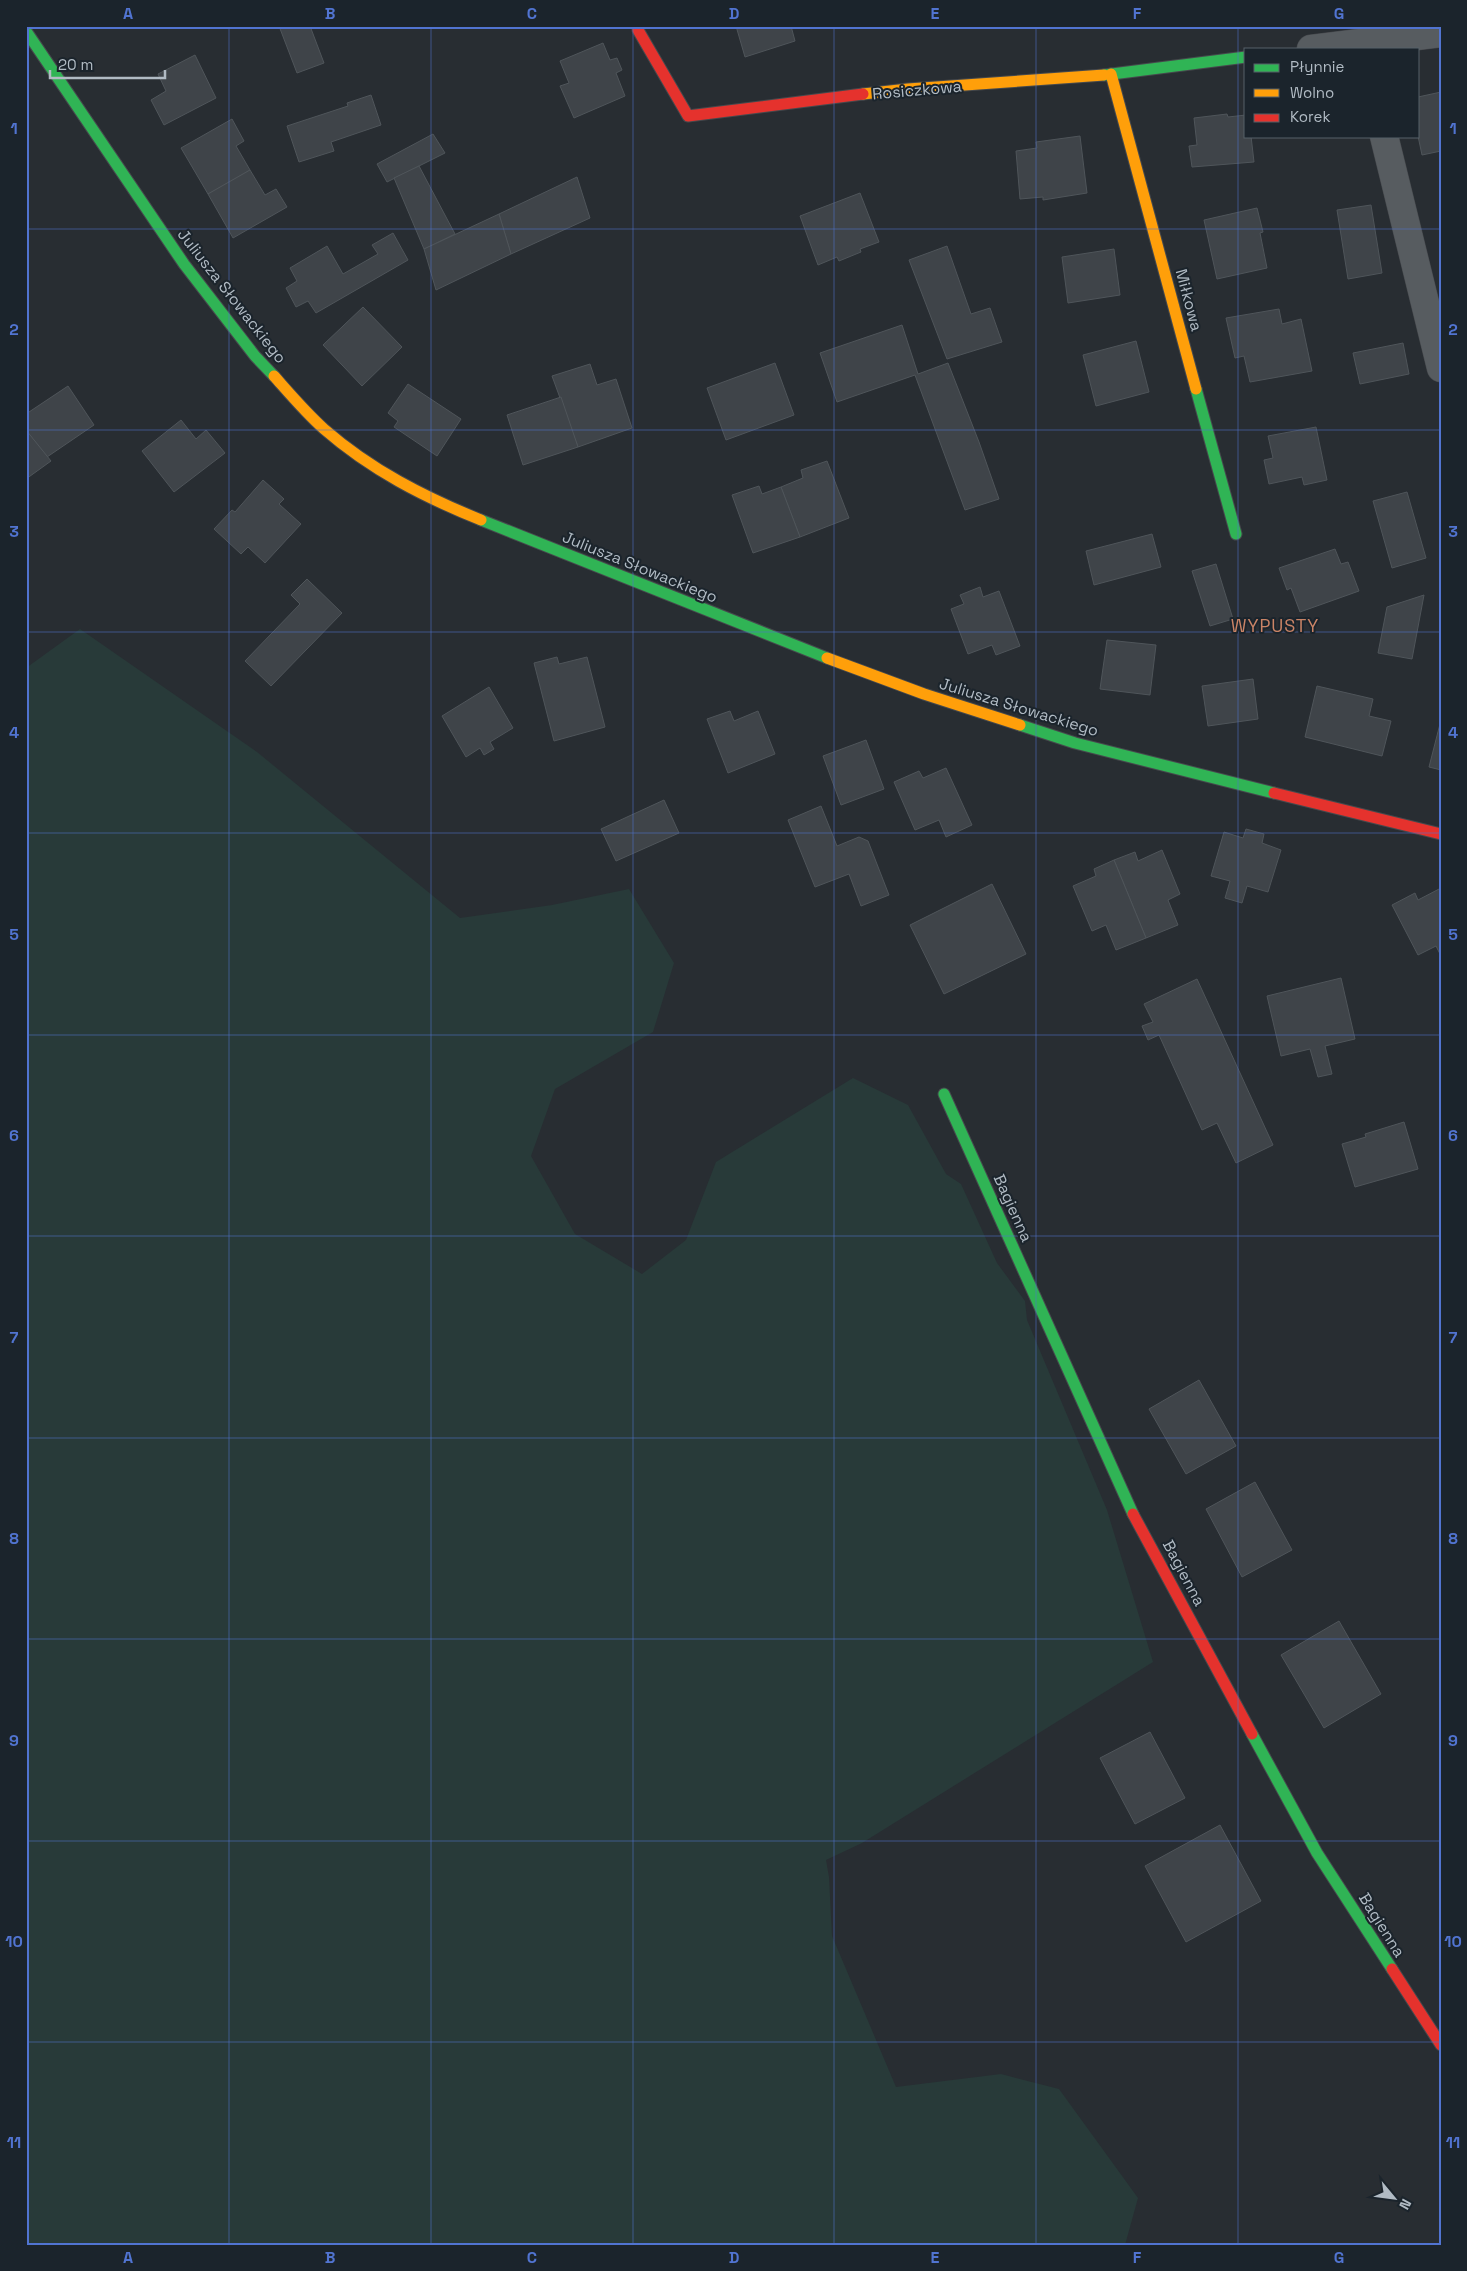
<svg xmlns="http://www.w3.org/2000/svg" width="1467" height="2271" viewBox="0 0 1467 2271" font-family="'Space Grotesk',sans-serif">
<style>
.green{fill:#283a39}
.building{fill:#3f4449;stroke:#4f555a}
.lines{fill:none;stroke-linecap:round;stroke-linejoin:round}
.street-casing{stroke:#46494d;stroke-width:29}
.fast-casing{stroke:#46494d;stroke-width:13}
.slow-casing{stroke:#46494d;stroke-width:13}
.jam-casing{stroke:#46494d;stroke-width:13}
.street{stroke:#575c60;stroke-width:28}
.fast{stroke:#30b455;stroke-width:11}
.slow{stroke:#ff9f0a;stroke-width:11}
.jam{stroke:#e5322d;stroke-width:11}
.grid{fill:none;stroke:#5174d1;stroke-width:1;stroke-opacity:0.55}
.labels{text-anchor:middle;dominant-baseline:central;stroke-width:4;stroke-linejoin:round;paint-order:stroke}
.street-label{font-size:16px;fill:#b1bbc4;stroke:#1b242c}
.neighbourhood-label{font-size:18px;letter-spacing:1px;fill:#ca8466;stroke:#1b242c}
.neatline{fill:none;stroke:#5174d1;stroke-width:2}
.grid-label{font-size:16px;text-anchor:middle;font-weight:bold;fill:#5174d1}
</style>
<rect width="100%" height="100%" fill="#282d32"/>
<polygon class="green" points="80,629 257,752 460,918 552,905 629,889 674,963 653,1032 555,1089 531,1156 575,1234 642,1274 686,1240 716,1162 853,1078 908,1105 946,1174 961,1184 997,1263 1025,1301 1027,1320 1107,1510 1153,1662 862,1843 826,1860 829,1877 832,1936 896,2087 1001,2074 1059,2089 1138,2198 1125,2245 26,2245 26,668"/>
<g class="building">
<polygon points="279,26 310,26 324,63 297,73"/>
<polygon points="736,26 791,26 795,41 745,57"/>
<polygon points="603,43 610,60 617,58 622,70 616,73 625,96 574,118 560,86 569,83 560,61"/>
<polygon points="195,55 216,98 164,125 151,100 166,91 158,74"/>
<polygon points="1441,92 1441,151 1422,155 1418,136 1418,97"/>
<polygon points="371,95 381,125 331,142 334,151 299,162 287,126 348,106 347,103"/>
<polygon points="1227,114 1228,117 1246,115 1246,136 1251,136 1254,162 1192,167 1189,146 1197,145 1194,118"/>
<polygon points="232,119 244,141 236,146 250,170 208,194 181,148"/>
<polygon points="433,134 445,153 387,182 377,164"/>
<polygon points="1080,136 1087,193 1043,200 1043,197 1020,199 1016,151 1037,148 1036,142"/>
<polygon points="419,166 455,234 424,249 394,178"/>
<polygon points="250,170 265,195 276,189 287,207 233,238 208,194"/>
<polygon points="577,177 590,218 511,254 499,214"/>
<polygon points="860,193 879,242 860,249 861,252 839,261 837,257 818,265 800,216"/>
<polygon points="1371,205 1382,273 1348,279 1337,210"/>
<polygon points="1257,208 1263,232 1260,233 1267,268 1217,279 1204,220"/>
<polygon points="499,214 511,254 436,290 424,249"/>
<polygon points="393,233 408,260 316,313 308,301 296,307 286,288 297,281 290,268 327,246 343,274 378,254 372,245"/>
<polygon points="947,246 971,314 990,308 1002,342 947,359 909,260"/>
<polygon points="1114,249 1120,295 1068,303 1062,257"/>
<polygon points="363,307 402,347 362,386 323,345"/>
<polygon points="1279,309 1282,324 1301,319 1312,371 1250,382 1244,356 1235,358 1226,318"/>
<polygon points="902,325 918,374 948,363 979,442 999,499 965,510 915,375 837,402 820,353"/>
<polygon points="1136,341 1149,392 1096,406 1083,355"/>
<polygon points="1403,343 1409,374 1360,384 1353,353"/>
<polygon points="775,363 794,415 726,440 707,388"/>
<polygon points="590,364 597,385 616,379 632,428 578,447 552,376"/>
<polygon points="408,384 461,419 437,456 394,427 398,421 388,413"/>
<polygon points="68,386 94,425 47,457 26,430 26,414"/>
<polygon points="561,397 578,447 523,465 507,415"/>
<polygon points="181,420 196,439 206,430 225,453 174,492 142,451"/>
<polygon points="1316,427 1327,480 1304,485 1302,477 1269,484 1264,460 1273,458 1268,436"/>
<polygon points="26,430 51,461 26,479"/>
<polygon points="827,461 849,518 800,537 781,487 803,478 801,470"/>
<polygon points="263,480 284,499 279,504 301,524 265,563 248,547 241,554 214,529 232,510 235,512"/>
<polygon points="759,486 762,494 781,487 800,537 753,553 732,495"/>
<polygon points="1407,492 1426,558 1392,568 1373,501"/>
<polygon points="1152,534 1161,567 1094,585 1086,551"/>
<polygon points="1335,549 1341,564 1348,562 1359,591 1300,612 1291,588 1287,590 1279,568"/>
<polygon points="1216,564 1233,619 1210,626 1192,571"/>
<polygon points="307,579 342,613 271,686 245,661 300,604 291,595"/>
<polygon points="980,587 983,597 999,591 1020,646 996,655 992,645 968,654 951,609 964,604 960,595"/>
<polygon points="1424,595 1412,659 1378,653 1387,607"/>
<polygon points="1107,640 1156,645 1150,695 1100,689"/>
<polygon points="557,657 559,664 587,657 605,727 554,741 534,663"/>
<polygon points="1253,679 1258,719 1208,726 1202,686"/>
<polygon points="1317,686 1373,699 1369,716 1391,721 1382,756 1305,737"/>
<polygon points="489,687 513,728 490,742 494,749 484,755 480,748 466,757 442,716"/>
<polygon points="730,711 734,721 758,711 775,754 728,773 707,719"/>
<polygon points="1441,720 1441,770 1429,767"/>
<polygon points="866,740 884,789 841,805 823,756"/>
<polygon points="946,768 972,825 946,837 939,820 915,830 894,782 919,771 923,778"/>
<polygon points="664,800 679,833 616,861 601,829"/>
<polygon points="821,806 837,846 859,837 868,841 889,895 861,906 849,874 815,887 788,820"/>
<polygon points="1246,829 1264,834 1262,843 1281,850 1268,892 1247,886 1242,903 1225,898 1230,881 1211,876 1224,832 1243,838"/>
<polygon points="1162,850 1180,894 1168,900 1178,925 1146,938 1114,860 1135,852 1138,861"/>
<polygon points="1114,860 1146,938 1116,950 1106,925 1092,931 1073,886 1096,876 1094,869"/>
<polygon points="992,884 1026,954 944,994 910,925"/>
<polygon points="1441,888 1441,956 1436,946 1418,955 1392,905 1415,893 1418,900"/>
<polygon points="1341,978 1355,1039 1325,1046 1332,1074 1318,1077 1310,1049 1281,1056 1267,996"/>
<polygon points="1197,979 1273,1145 1236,1163 1217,1123 1202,1130 1159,1035 1148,1040 1142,1026 1153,1022 1144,1004"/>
<polygon points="1404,1122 1418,1169 1355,1187 1342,1144 1366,1137 1365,1134"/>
<polygon points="1199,1380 1236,1446 1186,1474 1149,1409"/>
<polygon points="1255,1482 1292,1550 1242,1577 1206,1509"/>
<polygon points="1339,1621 1381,1694 1324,1728 1281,1655"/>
<polygon points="1150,1732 1185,1798 1135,1824 1100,1758"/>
<polygon points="1220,1825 1261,1901 1186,1942 1145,1866"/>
</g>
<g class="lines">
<g class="street-casing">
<g id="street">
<polyline points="1311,49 1441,33"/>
<polyline points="1384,136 1441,368"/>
</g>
</g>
<g class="fast-casing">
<g id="fast">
<polyline points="26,31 184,264 255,356 274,376"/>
<polyline points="1104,75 1246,57"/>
<polyline points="1196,389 1236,534"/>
<polyline points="481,520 827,658"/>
<polyline points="1020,725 1075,743 1274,793"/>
<polyline points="944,1094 1133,1514"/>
<polyline points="1252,1734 1317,1853 1392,1969"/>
</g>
</g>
<g class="slow-casing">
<g id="slow">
<polyline points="1111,74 1196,389"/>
<polyline points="863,94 908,89 1104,75"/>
<path d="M274,376C290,394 306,413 324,429C371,470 424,497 481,520"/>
<polyline points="827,658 924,694 1020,725"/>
</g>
</g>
<g class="jam-casing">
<g id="jam">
<polyline points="638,30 688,116 863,94"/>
<polyline points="1274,793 1441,834"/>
<polyline points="1133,1514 1252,1734"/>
<polyline points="1392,1969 1441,2045"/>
</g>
</g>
<use href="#street" class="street"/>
<use href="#fast" class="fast"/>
<use href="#slow" class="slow"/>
<use href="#jam" class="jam"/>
</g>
<path class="grid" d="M229,26V2245M431,26V2245M633,26V2245M834,26V2245M1036,26V2245M1238,26V2245M26,229H1441M26,430H1441M26,632H1441M26,833H1441M26,1035H1441M26,1236H1441M26,1438H1441M26,1639H1441M26,1841H1441M26,2042H1441"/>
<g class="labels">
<g class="street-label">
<text transform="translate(917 90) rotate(-5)">Rosiczkowa</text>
<text transform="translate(232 296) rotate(52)">Juliusza Słowackiego</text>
<text transform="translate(1189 300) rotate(75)">Miłkowa</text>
<text transform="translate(640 567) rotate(22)">Juliusza Słowackiego</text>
<text transform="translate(1019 707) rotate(17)">Juliusza Słowackiego</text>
<text transform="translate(1013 1208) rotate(66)">Bagienna</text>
<text transform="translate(1184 1573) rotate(62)">Bagienna</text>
<text transform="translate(1382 1925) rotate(58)">Bagienna</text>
</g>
<g class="neighbourhood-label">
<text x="1275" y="625">WYPUSTY</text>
</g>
</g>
<rect width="1467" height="2271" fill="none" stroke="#1b242c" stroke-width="55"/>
<rect x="1244" y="48" width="175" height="90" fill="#1b242c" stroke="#576069"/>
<rect x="1254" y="64" width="25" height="8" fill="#30b455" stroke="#576069"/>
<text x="1290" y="72" font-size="15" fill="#b1bbc4">Płynnie</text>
<rect x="1254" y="89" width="25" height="8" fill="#ff9f0a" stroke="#576069"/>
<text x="1290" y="98" font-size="15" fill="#b1bbc4">Wolno</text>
<rect x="1254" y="114" width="25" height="8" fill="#e5322d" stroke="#576069"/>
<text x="1290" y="122" font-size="15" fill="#b1bbc4">Korek</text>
<g transform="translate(1394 2198) rotate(119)" stroke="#1b242c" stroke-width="4" paint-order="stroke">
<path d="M0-4L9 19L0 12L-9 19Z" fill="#b1bbc4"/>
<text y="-8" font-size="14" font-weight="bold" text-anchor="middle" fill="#b1bbc4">N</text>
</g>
<path d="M50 70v8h115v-8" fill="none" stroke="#b1bbc4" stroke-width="2.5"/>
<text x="58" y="70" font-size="15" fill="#b1bbc4" stroke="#1b242c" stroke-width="4" paint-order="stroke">20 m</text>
<rect x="28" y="28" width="1412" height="2216" class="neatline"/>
<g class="grid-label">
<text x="128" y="19">A</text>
<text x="330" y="19">B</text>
<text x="532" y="19">C</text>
<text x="734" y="19">D</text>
<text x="935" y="19">E</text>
<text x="1137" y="19">F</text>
<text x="1339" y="19">G</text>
<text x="14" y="134">1</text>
<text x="1453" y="134">1</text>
<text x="14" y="335">2</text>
<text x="1453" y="335">2</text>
<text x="14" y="537">3</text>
<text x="1453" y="537">3</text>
<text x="14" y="738">4</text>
<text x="1453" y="738">4</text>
<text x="14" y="940">5</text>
<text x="1453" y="940">5</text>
<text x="14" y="1141">6</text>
<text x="1453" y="1141">6</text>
<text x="14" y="1343">7</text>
<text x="1453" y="1343">7</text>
<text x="14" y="1544">8</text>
<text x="1453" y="1544">8</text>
<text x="14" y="1746">9</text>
<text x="1453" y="1746">9</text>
<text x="14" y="1947">10</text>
<text x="1453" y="1947">10</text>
<text x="14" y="2148">11</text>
<text x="1453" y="2148">11</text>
<text x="128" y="2263">A</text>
<text x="330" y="2263">B</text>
<text x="532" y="2263">C</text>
<text x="734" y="2263">D</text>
<text x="935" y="2263">E</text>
<text x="1137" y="2263">F</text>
<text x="1339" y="2263">G</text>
</g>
</svg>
